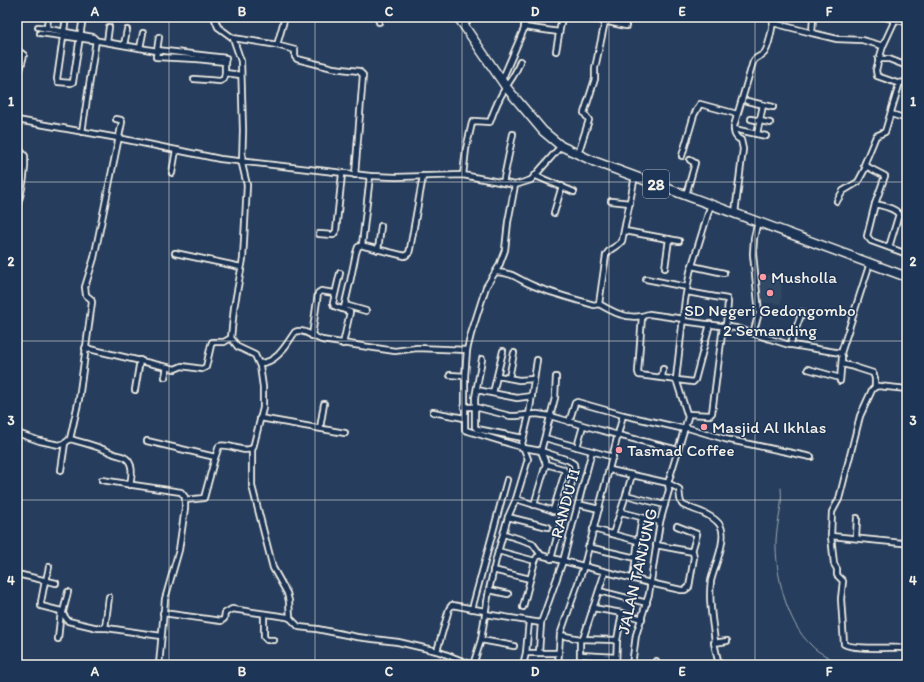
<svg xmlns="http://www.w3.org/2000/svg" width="924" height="682" viewBox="0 0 924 682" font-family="Itim,sans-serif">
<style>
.built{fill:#334966}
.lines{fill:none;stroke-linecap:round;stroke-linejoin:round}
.stream{stroke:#9fa7ae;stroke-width:1}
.minor-casing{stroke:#f4f1e8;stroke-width:8}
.trunk-casing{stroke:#f4f1e8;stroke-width:11}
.minor{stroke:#1d3557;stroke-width:4.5}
.trunk{stroke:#1d3557;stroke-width:8}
.grid{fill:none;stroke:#f4f1e8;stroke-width:1;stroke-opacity:0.55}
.poi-dot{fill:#ff9aa2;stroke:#1d3557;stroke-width:1.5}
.labels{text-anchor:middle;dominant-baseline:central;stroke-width:3;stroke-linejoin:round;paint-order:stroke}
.shield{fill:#1d3557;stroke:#b4b9bc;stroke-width:1}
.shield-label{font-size:16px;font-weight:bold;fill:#f4f1e8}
.poi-label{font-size:17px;fill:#f4f1e8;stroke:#1d3557;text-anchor:start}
.street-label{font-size:17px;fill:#f4f1e8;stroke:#1d3557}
.neatline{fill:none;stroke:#f4f1e8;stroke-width:1.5}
.grid-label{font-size:13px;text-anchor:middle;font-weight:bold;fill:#f4f1e8}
</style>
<rect width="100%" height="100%" fill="#263d5d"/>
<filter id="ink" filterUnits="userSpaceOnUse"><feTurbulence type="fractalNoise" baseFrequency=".025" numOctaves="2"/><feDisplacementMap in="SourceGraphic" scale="8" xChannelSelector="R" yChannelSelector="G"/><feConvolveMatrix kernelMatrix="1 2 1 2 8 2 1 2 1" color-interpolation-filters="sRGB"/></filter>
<g filter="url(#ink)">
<polygon class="built" points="756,273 782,276 781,304 760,302"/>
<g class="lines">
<path class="stream" d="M781,488C783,506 777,522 776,540C775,572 786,622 811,645C819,654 832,658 842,665"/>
<g class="minor-casing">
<g id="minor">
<polyline points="66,17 57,79 58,82 71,83 73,82 83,17"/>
<polyline points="214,17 218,27 233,38 272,44 295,50 295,57 297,59 333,68 359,71 363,75 355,175"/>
<polyline points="378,17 379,22"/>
<polyline points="586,17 626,26"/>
<polyline points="813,17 812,33 837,39 862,40 883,46"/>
<polyline points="885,17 895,20 883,46 876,70 877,76 897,83 899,85 885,132 876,136 864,165 885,176 875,204 867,236 871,241 907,254"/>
<polyline points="895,20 907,22"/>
<polyline points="773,23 812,33"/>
<polyline points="463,26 471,17"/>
<polyline points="38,27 93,37 96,40 82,132"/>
<polyline points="524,27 559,32"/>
<polyline points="47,28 48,17"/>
<polyline points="40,33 99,41 157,51"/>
<polyline points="159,37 156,57 197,59 225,62 225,73 241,75"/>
<polyline points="107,42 109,27"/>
<polyline points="124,45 127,30"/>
<polyline points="277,45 285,17"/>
<polyline points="140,48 143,33"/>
<polyline points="17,50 24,55 17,81"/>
<polyline points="157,50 226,58 225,62"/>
<polyline points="556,51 562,17"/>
<polyline points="878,59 889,59 907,66"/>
<polyline points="194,79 220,81 224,79 225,73"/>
<polyline points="502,80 524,29 525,17"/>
<polyline points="898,83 907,82"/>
<polyline points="747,101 773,107"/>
<polyline points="891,114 907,119"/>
<polyline points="751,119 770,123"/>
<polyline points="17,120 118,138 220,159 370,176 396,177 463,175 515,185 531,180 561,146"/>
<polyline points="734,129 766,136"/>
<polyline points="757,134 763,105"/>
<path d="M17,147L25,156C26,173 22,191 17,207"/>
<polyline points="578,154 589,120 584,113 595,79 595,68 606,17"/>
<polyline points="682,156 694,115 700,104 737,114"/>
<polyline points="172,173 176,150"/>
<path d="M463,175L466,149L472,123L474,121L490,122C494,110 499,98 506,87C512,78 517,72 520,61"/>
<polyline points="370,176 362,245 364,246 405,256 409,253 410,249 423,176"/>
<polyline points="536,176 574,192"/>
<polyline points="503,183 513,134"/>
<polyline points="686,195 695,163 690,160"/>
<polyline points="611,201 630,203"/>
<polyline points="837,201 843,191 858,182 866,167"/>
<path d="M875,204C883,206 893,207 899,214L889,247"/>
<polyline points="554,213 562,186"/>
<path d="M735,213L743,149L741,140C734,137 734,132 734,126L753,62C755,56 762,57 765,52C770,44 772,27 774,17"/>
<polyline points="625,231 679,241"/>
<polyline points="319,234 333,235 336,231 342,174"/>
<polyline points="378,250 381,226"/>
<polyline points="175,253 241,267"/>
<polyline points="692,266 724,273"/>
<polyline points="665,268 669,239"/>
<path d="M496,272C515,273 518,280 534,286C554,294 574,299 594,305L599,304L606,255C610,247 618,247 622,241L635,176"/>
<polyline points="340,273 333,303 334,306 350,312 343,344"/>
<polyline points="646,279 687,287"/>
<polyline points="687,292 727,299 728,302 726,326"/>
<path d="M599,304C613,312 625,319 642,316"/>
<polyline points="345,305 366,311"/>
<polyline points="344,308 350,282 356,253 358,247 362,245"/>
<polyline points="684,319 649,314 642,316 638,372 639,375 693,382 695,380 710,324"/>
<polyline points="683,321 736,328 786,344 841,353"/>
<polyline points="753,333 759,313 753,254 754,238 758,221"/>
<polyline points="312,336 318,293 321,291 334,293"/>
<polyline points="790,345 802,312"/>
<polyline points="85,348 175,369 182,366 202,369 206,367 211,345 212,342 224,342 231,338"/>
<polyline points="482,359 475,398 475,427 477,429 523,438"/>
<path d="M260,363C277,363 286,345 295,332C303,328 313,337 322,340L395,351L417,348L467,350L471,334L486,287L499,266L505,250L508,222L515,185"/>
<polyline points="842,364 851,366 873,373 875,378 875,387"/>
<polyline points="808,369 840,378"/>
<polyline points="450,375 465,376 465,430 524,448 541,451 568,460 574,464 575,471 551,559"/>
<polyline points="465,376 467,350"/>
<polyline points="498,376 519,380 534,379"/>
<polyline points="165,377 167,367"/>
<polyline points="509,378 514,353"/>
<polyline points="662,378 663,369"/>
<polyline points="840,381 842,357 841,353 870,263"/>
<polyline points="907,389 878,386 875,387 872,390 860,416 839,499 832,512 831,536 902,543 907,543"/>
<polyline points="135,390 140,360"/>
<polyline points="477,390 517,398 532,396"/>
<polyline points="493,393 503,351"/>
<polyline points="464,407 475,407 510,416 516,416 537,414 550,416 618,435 678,450"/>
<polyline points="433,412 464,418"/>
<polyline points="688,414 710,415 712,413 723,326"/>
<polyline points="260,418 345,433"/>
<polyline points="569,422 575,403 577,402 623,415 685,429"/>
<polyline points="685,427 725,439 811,457"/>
<polyline points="320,428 324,404"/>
<polyline points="17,433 40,441 59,445 65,443 70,439 79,399 92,302 91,299 86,295 85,287 94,258 122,122 121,120 116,119"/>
<polyline points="545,438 613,457"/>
<path d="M70,439C85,443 98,446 112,453C115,455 120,455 124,457C134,462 132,475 130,485"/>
<polyline points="147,441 215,457"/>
<polyline points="577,447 583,426"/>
<polyline points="252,450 252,486 273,568 287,593 289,601 290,618"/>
<polyline points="546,464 563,469 565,472 553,511"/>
<polyline points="61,470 65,443"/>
<path d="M610,470L668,483L679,489C680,493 679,500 682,504C684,507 690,507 693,509C702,512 717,518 721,527C727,539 714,568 711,581C708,601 713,623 715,642"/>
<polyline points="102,480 133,485 174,491 181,492 185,497 185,508 179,550 165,599 159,665"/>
<polyline points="626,495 665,505"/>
<polyline points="516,499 564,514"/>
<path d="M185,500L204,498L214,461L219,446C230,443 243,454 253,448L263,408V387L260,366L255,355L238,347L231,338L234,308L243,259L247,185L242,164L243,130L241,61L233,38"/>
<polyline points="578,504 599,509"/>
<polyline points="534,505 546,464 541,451 555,398 556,377"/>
<polyline points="621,512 660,522"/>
<polyline points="508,517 548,527"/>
<polyline points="677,526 697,534 692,551"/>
<polyline points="593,529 638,541"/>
<polyline points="504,534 532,543 541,555"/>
<polyline points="613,534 626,495 632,475"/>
<path d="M831,536L834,564L837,569V575L843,581L841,599L844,644C853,650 894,647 907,648"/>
<polyline points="856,538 857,518"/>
<polyline points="588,547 636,558"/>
<polyline points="498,551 535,561"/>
<polyline points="493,570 530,579"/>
<polyline points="17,574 56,583"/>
<polyline points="633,579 638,541 642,518"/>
<polyline points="45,581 41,602 41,606 61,611 68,621 98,628 107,628 161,636"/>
<polyline points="46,581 49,567"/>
<polyline points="489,590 508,594"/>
<polyline points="599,591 647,603"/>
<polyline points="523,607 535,561 537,557 540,555 650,583 681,590 685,590 689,587 694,557 693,552 656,545"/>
<polyline points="593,608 622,613 642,619"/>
<polyline points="472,609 507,480"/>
<polyline points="63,612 68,592"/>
<polyline points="163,613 221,621 224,619 225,613 232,609 287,617 290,618 299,627 317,629 357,637 398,642 437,651 473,665"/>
<polyline points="264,614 264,637 267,640 274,640"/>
<polyline points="485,614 541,623"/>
<polyline points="105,628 109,597"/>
<polyline points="560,635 580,639 617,640"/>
<polyline points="58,639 61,611"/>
<polyline points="580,639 580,665"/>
<polyline points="583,639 605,572"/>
<polyline points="481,640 514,646"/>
<polyline points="437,651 449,609 452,605 485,611"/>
<polyline points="539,652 541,623 563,561 592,451"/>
<polyline points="526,653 559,653"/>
<polyline points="580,655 616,657"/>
<polyline points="473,665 481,640 489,590 496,559 508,517 516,499 528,459 522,444 529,415 537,360"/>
<polyline points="523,665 526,653 529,621"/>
<polyline points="558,665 560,635 584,566 623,415"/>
<polyline points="616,665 617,640 622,613"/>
<polyline points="632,665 636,635 649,594 660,522 669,490 668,483 688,417 676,379 685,300 690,272 711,204"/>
<polyline points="656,665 656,661"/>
<polyline points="719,665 714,643 727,641"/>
</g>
</g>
<g class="trunk-casing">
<polyline id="trunk" points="458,17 506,87 543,131 561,146 593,161 907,277"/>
</g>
<use href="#minor" class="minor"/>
<use href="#trunk" class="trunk"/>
</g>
</g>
<path class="grid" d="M169,17V665M315,17V665M462,17V665M609,17V665M755,17V665M17,182H907M17,341H907M17,500H907"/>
<g class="poi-dot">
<circle cx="763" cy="277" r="4"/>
<circle cx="770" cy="293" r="4"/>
<circle cx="704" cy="427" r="4"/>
<circle cx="619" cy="450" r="4"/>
</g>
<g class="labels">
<rect class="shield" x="643" y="170" width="26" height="28" rx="3"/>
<g class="shield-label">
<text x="656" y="184">28</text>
</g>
<g class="poi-label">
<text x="771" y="277">Musholla</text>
<text x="770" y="310" text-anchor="middle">SD Negeri Gedongombo<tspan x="770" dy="20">2 Semanding</tspan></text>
<text x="712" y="427">Masjid Al Ikhlas</text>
<text x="627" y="450">Tasmad Coffee</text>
</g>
<g class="street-label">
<text transform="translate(565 503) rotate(-75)">RANDU II</text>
<text transform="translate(637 571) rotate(-77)">JALAN TANJUNG</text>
</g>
</g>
<rect width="924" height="682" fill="none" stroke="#1d3557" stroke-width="44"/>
<rect x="22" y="22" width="880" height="638" class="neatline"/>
<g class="grid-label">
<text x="95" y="16">A</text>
<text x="242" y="16">B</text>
<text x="389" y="16">C</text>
<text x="535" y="16">D</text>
<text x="682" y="16">E</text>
<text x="829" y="16">F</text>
<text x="11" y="106">1</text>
<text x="913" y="106">1</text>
<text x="11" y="266">2</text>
<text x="913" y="266">2</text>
<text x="11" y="425">3</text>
<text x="913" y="425">3</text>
<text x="11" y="585">4</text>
<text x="913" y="585">4</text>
<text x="95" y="676">A</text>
<text x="242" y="676">B</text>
<text x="389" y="676">C</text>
<text x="535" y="676">D</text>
<text x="682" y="676">E</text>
<text x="829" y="676">F</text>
</g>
</svg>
